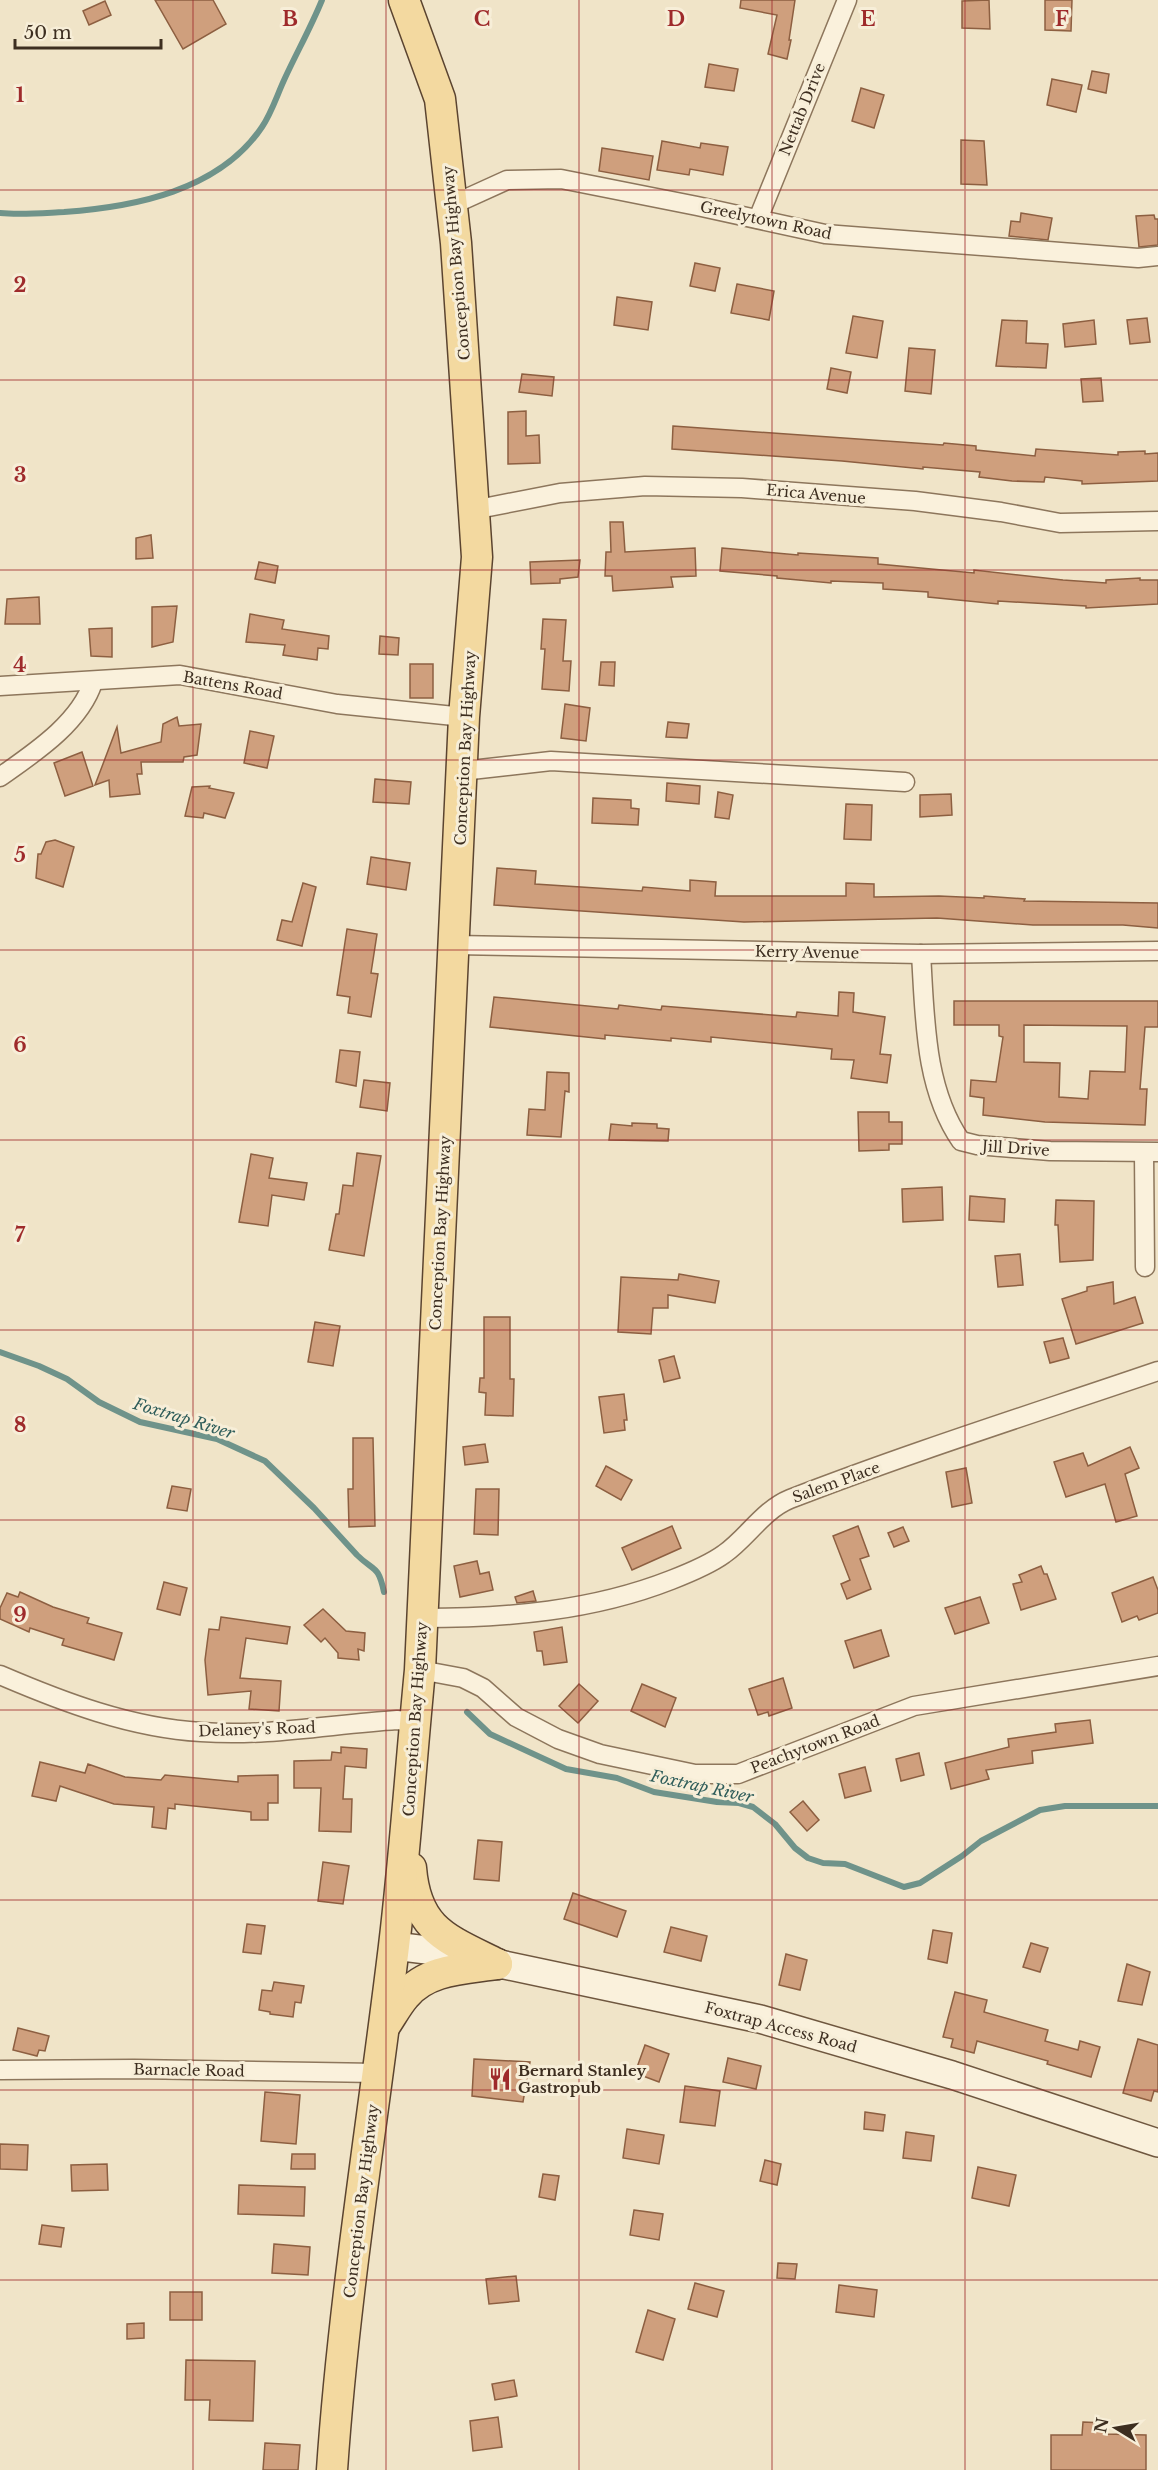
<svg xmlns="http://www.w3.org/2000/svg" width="1158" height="2470" viewBox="0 0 1158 2470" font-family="'Libre Baskerville',serif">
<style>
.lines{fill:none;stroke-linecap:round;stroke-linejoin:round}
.stream{stroke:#6f938a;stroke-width:6}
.building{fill:#cf9f7d;stroke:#8d5f41;stroke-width:1.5;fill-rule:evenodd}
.minor-casing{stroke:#8d765c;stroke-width:21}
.secondary-casing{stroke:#6f573f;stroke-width:30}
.primary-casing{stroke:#5b4430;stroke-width:33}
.minor{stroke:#faf1dc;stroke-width:18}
.secondary{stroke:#faf1dc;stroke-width:27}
.primary{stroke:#f3d9a0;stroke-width:30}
.grid{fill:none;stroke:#9e2a2b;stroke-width:1.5;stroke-opacity:0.55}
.labels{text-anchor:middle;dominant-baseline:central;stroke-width:6;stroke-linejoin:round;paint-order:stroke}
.street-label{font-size:15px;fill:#3d2e20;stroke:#f7eed8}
.poi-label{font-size:15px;font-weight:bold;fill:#3d2e20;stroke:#f7eed8;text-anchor:start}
.water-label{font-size:16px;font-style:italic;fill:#2f5d5a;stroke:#f7eed8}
.grid-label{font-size:20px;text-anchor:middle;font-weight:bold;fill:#9e2a2b;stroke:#f7eed8;stroke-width:6;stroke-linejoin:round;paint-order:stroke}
</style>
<rect width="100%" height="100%" fill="#f0e4c8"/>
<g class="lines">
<g class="stream">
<path d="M0,213C21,215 43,213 64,212C134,207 219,191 262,127C272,112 277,95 285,78C297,52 311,27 322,0"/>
<path d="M0,1352L39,1366L67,1379L99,1402L140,1422L217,1439L265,1461L314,1508L357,1555C374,1572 378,1564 384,1592"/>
<polyline points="467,1712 490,1734 566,1769 617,1778 654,1792 717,1802 739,1803 753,1807 775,1824 795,1848 808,1858 823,1863 845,1864 904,1887 920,1883 962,1856 981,1841 1040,1810 1065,1806 1158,1806"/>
</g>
</g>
<g class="building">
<polygon points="155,0 213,0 226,24 183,49"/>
<polygon points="741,0 795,0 789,40 791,40 787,59 768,54 777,15 740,8"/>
<polygon points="989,0 990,29 962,28 962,1"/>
<polygon points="1045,0 1072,0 1071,31 1045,30"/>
<polygon points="105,1 111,15 89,25 83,11"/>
<polygon points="709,64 738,69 734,91 705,87"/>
<polygon points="1092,71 1109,74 1106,93 1088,89"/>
<polygon points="1052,79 1082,85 1076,112 1047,105"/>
<polygon points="861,88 884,95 874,128 852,121"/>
<polygon points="961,140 984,141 987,185 961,184"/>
<polygon points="662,141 700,148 701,143 728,147 723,175 690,169 689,175 657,170"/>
<polygon points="602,148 653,156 649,180 599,171"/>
<polygon points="1021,213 1052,218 1048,240 1009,236 1011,221 1020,222"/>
<polygon points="1154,215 1155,219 1158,219 1158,245 1139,247 1136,216"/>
<polygon points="695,263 720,268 715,291 690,286"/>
<polygon points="737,284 774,291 769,320 731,313"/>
<polygon points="617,297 652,302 648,330 614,325"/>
<polygon points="853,316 883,321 877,358 846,353"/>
<polygon points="1147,318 1150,342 1130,344 1127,320"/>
<polygon points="1002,320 1027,321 1026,343 1048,344 1046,368 996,366"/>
<polygon points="1094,320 1096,344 1065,347 1063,324"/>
<polygon points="909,348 935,350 931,394 905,391"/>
<polygon points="831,368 851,372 847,393 827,389"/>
<polygon points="522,374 554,377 552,396 519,392"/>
<polygon points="1101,378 1103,401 1083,402 1081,379"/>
<polygon points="526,411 526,436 539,435 540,463 508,464 508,412"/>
<polygon points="673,426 943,445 944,443 976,446 976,450 1035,456 1036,449 1118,455 1118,452 1145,451 1145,454 1158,453 1158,481 1082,484 1082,481 1045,477 1044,482 1012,481 979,477 980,472 923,467 923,469 842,461 672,449"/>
<polygon points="610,522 623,522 625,552 695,548 696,576 671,577 673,587 613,591 612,576 605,576 606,552 611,552"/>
<polygon points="151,535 153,558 136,559 136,538"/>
<polygon points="722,548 798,555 798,553 878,558 878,564 974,573 974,570 1063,580 1106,583 1106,580 1140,578 1140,580 1158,580 1158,604 1086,608 1086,606 998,601 998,604 928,597 928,592 883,589 883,583 831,581 831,583 777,578 777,576 720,571"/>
<polygon points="580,560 578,577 560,579 560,583 531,584 530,562"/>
<polygon points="259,562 278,566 275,583 255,579"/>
<polygon points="39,597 40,624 5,624 7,599"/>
<polygon points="177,606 173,642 152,647 152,607"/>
<polygon points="250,614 284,620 282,629 329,636 328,649 318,648 317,660 283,655 285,645 246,642"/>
<polygon points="543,619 566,620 563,661 571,661 569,691 542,689 545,649 541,649"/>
<polygon points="112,628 112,657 91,656 89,629"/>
<polygon points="380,636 399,638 398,655 379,654"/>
<polygon points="601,662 615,662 614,686 599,685"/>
<rect x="410" y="664" width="23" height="34"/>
<polygon points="565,704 590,708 586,741 561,738"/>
<polygon points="177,717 179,726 201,724 197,755 184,757 183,762 141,762 142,774 137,774 140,794 110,797 109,780 95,785 117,727 121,753 161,742 163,724"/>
<polygon points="668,722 689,724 687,738 666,737"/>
<polygon points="250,731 274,736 267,768 244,763"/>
<polygon points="82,752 93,786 65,796 54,763"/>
<polygon points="375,779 411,782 409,804 373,802"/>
<polygon points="667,783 700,786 699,804 666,801"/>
<polygon points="210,786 209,788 234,793 225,818 204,813 203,818 185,816 192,787"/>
<polygon points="718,792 733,795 729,819 715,817"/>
<polygon points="951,794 952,815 920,817 920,795"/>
<polygon points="593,798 631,800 631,808 639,809 638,825 592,823"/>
<polygon points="846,804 872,805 871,840 844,839"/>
<polygon points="55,840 74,847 63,887 36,878 38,854 41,854 46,842"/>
<polygon points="371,857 410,863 406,890 367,884"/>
<polygon points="497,868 536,871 535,884 642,891 643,887 690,891 690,880 716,882 715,896 846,896 846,883 874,884 874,897 939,896 984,898 984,896 1025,899 1024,901 1158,903 1158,928 1123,925 1033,925 937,918 744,922 494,905"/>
<polygon points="303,883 316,887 302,946 277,940 282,920 292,922"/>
<polygon points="347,929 377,934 371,973 378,974 371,1017 348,1013 350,997 337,995"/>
<polygon points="839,992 854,993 853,1012 885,1017 880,1054 891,1055 887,1083 851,1078 854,1060 831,1059 832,1049 711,1037 711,1042 671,1038 671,1041 605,1035 605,1039 490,1027 494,997 618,1009 619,1005 661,1010 662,1006 796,1017 797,1012 838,1016"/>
<path d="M954,1001H1158V1027H1145L1140,1089H1147L1145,1125L1045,1122L983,1115L984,1098L970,1096L971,1080L996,1082L1003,1037L999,1036V1025H954ZM1024,1025L1127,1026L1125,1072L1090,1071L1088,1099L1059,1097L1060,1063L1024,1062Z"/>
<polygon points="340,1050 360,1052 356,1086 336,1082"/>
<polygon points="547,1072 569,1073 569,1092 565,1091 561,1137 527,1135 529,1109 545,1110"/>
<polygon points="364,1080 390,1083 387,1111 360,1107"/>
<polygon points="858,1112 889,1112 889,1122 902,1122 902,1144 889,1144 889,1150 859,1151"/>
<polygon points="632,1123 657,1124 657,1128 669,1129 668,1141 609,1140 611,1124 632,1126"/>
<polygon points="357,1153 381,1156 364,1256 329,1250 336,1214 339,1214 343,1185 353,1186"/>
<polygon points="251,1154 273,1158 269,1178 307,1183 304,1200 272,1195 268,1226 239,1222"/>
<polygon points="942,1187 943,1220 903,1222 902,1189"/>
<polygon points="970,1196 1005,1199 1004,1222 969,1220"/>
<polygon points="1056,1200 1094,1201 1093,1260 1060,1262 1058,1225 1055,1225"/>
<polygon points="1020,1254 1023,1285 998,1287 995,1256"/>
<polygon points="679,1274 719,1281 715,1303 668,1295 668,1308 653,1308 651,1334 618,1332 621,1277 678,1280"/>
<polygon points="1113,1282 1114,1304 1135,1297 1143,1323 1076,1344 1062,1299 1087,1291 1087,1287"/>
<polygon points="484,1317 510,1317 510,1379 514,1379 513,1416 485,1415 486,1393 479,1392 480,1378 484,1378"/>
<polygon points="315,1322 340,1326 333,1366 308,1362"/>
<polygon points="1063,1338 1069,1358 1050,1363 1044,1342"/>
<polygon points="674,1356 680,1378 664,1382 659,1360"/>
<polygon points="624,1394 627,1420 624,1420 625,1430 604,1433 599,1397"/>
<polygon points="353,1438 373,1438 375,1526 349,1527 348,1489 353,1489"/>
<polygon points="485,1444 488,1462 465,1465 463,1447"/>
<polygon points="1130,1447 1139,1468 1125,1474 1137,1516 1116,1522 1105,1484 1066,1497 1054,1462 1083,1453 1088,1466"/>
<polygon points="606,1466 632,1480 621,1500 596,1486"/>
<polygon points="966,1468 972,1503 952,1507 946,1472"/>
<polygon points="172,1486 191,1489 187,1511 167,1508"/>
<polygon points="476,1489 499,1489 498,1535 474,1534"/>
<polygon points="672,1526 681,1548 632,1570 622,1548"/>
<polygon points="858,1526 869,1556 860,1559 871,1589 847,1599 841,1584 850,1580 833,1536"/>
<polygon points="903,1527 909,1541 894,1547 888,1533"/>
<polygon points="477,1561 480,1574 489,1572 493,1590 460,1597 454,1566"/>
<polygon points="1041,1566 1044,1574 1047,1574 1056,1599 1021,1610 1013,1584 1022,1582 1019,1575"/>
<polygon points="1153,1577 1158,1590 1158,1613 1139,1620 1137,1616 1122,1622 1112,1593"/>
<polygon points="164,1582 187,1588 180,1615 157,1609"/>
<polygon points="533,1591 536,1601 517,1603 515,1597"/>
<polygon points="20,1592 53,1607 89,1618 87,1623 122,1633 114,1660 62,1645 64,1639 30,1628 29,1632 0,1619 0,1608 7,1593 18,1597"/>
<polygon points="980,1597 989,1623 955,1634 945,1608"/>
<polygon points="323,1609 346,1631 365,1633 364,1651 358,1649 359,1660 338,1658 338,1653 325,1638 321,1642 304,1625"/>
<polygon points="221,1617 290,1627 287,1644 246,1638 240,1678 281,1681 279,1711 249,1709 251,1691 208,1695 205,1660 209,1629 219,1630"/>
<polygon points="562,1627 567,1662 544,1665 542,1651 537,1651 534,1632"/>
<polygon points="881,1630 889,1656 854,1668 845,1641"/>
<polygon points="783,1678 792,1708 769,1716 768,1712 758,1715 749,1689"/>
<polygon points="579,1684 598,1701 578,1723 559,1706"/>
<polygon points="642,1684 676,1698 665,1727 631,1711"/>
<polygon points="1090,1720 1093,1743 1032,1751 1033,1763 986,1770 989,1779 951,1789 945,1763 1009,1747 1008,1739 1056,1732 1055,1724"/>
<polygon points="341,1747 367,1749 366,1768 345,1766 343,1799 352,1799 351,1832 319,1831 321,1788 294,1788 294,1761 331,1760 332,1752 341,1753"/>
<polygon points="919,1753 924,1775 901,1781 896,1759"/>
<polygon points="40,1762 85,1773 88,1764 125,1777 161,1780 165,1775 238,1782 238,1776 278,1775 278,1803 268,1803 268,1820 251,1820 251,1812 175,1804 175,1809 168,1808 166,1829 152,1827 154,1807 114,1804 60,1786 56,1801 32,1796"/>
<polygon points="865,1767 871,1791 845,1798 839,1774"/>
<polygon points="803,1801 819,1820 807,1831 790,1812"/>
<polygon points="478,1840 502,1842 499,1881 474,1879"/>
<polygon points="323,1862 349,1866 343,1904 318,1901"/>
<polygon points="573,1893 626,1911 617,1937 564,1919"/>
<polygon points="247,1924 265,1926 261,1954 243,1952"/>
<polygon points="671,1927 707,1936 701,1961 664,1952"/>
<polygon points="933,1930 952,1933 947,1963 928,1959"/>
<polygon points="1031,1943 1048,1948 1040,1972 1023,1967"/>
<polygon points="786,1954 807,1960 800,1990 779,1985"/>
<polygon points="1127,1964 1150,1972 1142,2005 1118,2001"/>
<polygon points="274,1982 304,1986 301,2003 295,2002 293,2017 270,2014 270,2012 259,2010 262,1990 272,1991"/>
<polygon points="955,1992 987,2000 984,2012 1048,2030 1045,2041 1078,2050 1080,2041 1100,2047 1091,2077 1047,2064 1048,2061 977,2041 974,2053 951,2047 953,2039 943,2037"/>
<polygon points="18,2028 49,2036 45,2051 39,2050 37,2056 13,2050"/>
<polygon points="1138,2039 1158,2045 1158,2092 1154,2091 1151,2101 1123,2093"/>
<polygon points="645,2045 669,2054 659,2082 635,2073"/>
<polygon points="728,2058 761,2066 756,2089 723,2082"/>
<polygon points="474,2059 530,2062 523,2102 472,2096"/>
<polygon points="685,2086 720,2091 715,2126 680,2122"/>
<polygon points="265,2092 300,2095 296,2144 261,2141"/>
<polygon points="865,2112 885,2115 883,2131 864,2129"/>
<polygon points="627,2129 664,2135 659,2164 623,2158"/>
<polygon points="906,2132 934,2136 931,2161 903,2158"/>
<polygon points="0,2144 28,2145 27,2170 0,2169"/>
<polygon points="292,2154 315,2154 315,2169 291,2169"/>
<polygon points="765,2160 781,2164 777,2185 760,2181"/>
<polygon points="107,2164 108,2190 72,2191 71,2165"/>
<polygon points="978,2167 1016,2175 1009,2206 972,2198"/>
<polygon points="543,2174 559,2176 555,2200 539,2197"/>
<polygon points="239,2185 305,2187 304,2216 238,2214"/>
<polygon points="634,2210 663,2214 659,2240 630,2235"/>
<polygon points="42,2225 64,2228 61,2247 39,2244"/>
<polygon points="274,2244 310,2247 308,2275 272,2273"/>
<polygon points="778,2263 797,2264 795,2279 777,2278"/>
<polygon points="516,2276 519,2301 489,2304 486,2279"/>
<polygon points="695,2283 724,2291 717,2317 688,2309"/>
<polygon points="839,2285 877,2290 874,2317 836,2312"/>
<rect x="170" y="2292" width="32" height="28"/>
<polygon points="648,2310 675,2319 663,2360 636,2352"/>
<polygon points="144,2323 144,2338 127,2339 127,2324"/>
<polygon points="186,2360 255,2361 253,2421 209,2420 210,2400 185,2400"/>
<polygon points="514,2380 517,2396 495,2400 492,2384"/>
<polygon points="498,2417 502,2447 473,2451 470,2421"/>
<polygon points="1083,2422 1105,2423 1105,2434 1146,2435 1146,2470 1051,2470 1051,2435 1082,2435"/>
<polygon points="265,2443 300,2445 298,2470 263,2470"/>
</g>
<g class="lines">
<g class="minor-casing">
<g id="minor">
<polyline points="452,205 507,180 561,179 697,206 825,234 1138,258 1158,256"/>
<polyline points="758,219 847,0"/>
<polyline points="473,510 560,493 645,486 742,488 915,501 1001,512 1060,523 1158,521"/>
<polyline points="0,686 180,675 337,704 464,717"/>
<polyline points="462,771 551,761 905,782"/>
<path d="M0,777C34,753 80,723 93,682"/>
<polyline points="455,945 921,954 1158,951"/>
<path d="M921,954C925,1016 924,1088 961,1141L977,1145L1050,1151L1158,1152"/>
<polyline points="1144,1153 1145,1267"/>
<path d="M422,1618C507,1618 592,1611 671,1580C689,1573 709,1565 724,1554C747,1538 763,1510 790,1499C911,1452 1035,1413 1158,1371"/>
<polyline points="420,1670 463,1678 483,1688 516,1717 558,1739 600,1754 695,1774 738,1774 914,1706 1158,1666"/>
<path d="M0,1675C63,1702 131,1728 201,1732C267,1737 332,1724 397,1720L415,1722"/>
<polyline points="0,2070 134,2069 377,2073"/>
</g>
</g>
<g class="secondary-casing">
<polyline id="secondary" points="394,1946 443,1952 760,2019 952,2075 1158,2143"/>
</g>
<g class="primary-casing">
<g id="primary">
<path d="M411,1868C416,1930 447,1939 497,1964"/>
<path d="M386,2024C392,2015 398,2004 405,1996C427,1969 464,1969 497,1964"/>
<path d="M332,2470C344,2294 373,2121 394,1946C405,1854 411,1762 420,1670L464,717L477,557L456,243L440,99L404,0"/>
</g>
</g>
<use href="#minor" class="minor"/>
<use href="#secondary" class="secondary"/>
<use href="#primary" class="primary"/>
</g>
<path class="grid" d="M193,0V2470M386,0V2470M579,0V2470M772,0V2470M965,0V2470M0,190H1158M0,380H1158M0,570H1158M0,760H1158M0,950H1158M0,1140H1158M0,1330H1158M0,1520H1158M0,1710H1158M0,1900H1158M0,2090H1158M0,2280H1158"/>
<defs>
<g id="restaurant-bare" transform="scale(1.8)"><path d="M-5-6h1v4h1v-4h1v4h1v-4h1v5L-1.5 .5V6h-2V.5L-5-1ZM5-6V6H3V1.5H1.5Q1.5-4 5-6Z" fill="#9e2a2b" stroke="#f7eed8" stroke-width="2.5" paint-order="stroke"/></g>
</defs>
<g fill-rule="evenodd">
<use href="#restaurant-bare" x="500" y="2079"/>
</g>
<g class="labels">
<g class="street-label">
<text transform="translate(802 109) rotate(-68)">Nettab Drive</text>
<text transform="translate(766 220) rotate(12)">Greelytown Road</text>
<text transform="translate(456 263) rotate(-95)">Conception Bay Highway</text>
<text transform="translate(816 494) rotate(5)">Erica Avenue</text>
<text transform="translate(233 685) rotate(10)">Battens Road</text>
<text transform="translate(465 748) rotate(-87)">Conception Bay Highway</text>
<text transform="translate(807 952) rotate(1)">Kerry Avenue</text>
<text transform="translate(1016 1148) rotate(4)">Jill Drive</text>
<text transform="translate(440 1233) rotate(-87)">Conception Bay Highway</text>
<text transform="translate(836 1482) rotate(-20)">Salem Place</text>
<text transform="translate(415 1719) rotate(-86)">Conception Bay Highway</text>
<text transform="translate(257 1729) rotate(-2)">Delaney's Road</text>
<text transform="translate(815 1744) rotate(-21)">Peachytown Road</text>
<text transform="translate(781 2027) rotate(15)">Foxtrap Access Road</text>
<text transform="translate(189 2070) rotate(1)">Barnacle Road</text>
<text transform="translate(361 2201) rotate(-83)">Conception Bay Highway</text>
</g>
<g class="poi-label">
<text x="518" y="2070">Bernard Stanley<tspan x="518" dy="17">Gastropub</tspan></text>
</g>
<g class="water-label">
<text transform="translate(184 1418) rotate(17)">Foxtrap River</text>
<text transform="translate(702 1786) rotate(12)">Foxtrap River</text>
</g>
</g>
<g class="grid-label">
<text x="290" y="26">B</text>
<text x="482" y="26">C</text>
<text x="676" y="26">D</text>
<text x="868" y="26">E</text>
<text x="1062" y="26">F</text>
<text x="20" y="102">1</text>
<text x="20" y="292">2</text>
<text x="20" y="482">3</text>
<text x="20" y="672">4</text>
<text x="20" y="862">5</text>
<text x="20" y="1052">6</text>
<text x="20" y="1242">7</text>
<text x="20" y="1432">8</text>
<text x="20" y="1622">9</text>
</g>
<g transform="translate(1116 2428) rotate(281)" stroke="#f7eed8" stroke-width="4.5" paint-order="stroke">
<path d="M0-4.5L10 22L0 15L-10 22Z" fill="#3d2e20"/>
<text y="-9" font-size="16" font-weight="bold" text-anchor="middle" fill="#3d2e20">N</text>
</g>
<path d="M15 39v9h146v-9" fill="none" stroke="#3d2e20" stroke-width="3"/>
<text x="24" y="39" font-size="18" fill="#3d2e20" stroke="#f7eed8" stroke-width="4.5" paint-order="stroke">50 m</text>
</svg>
